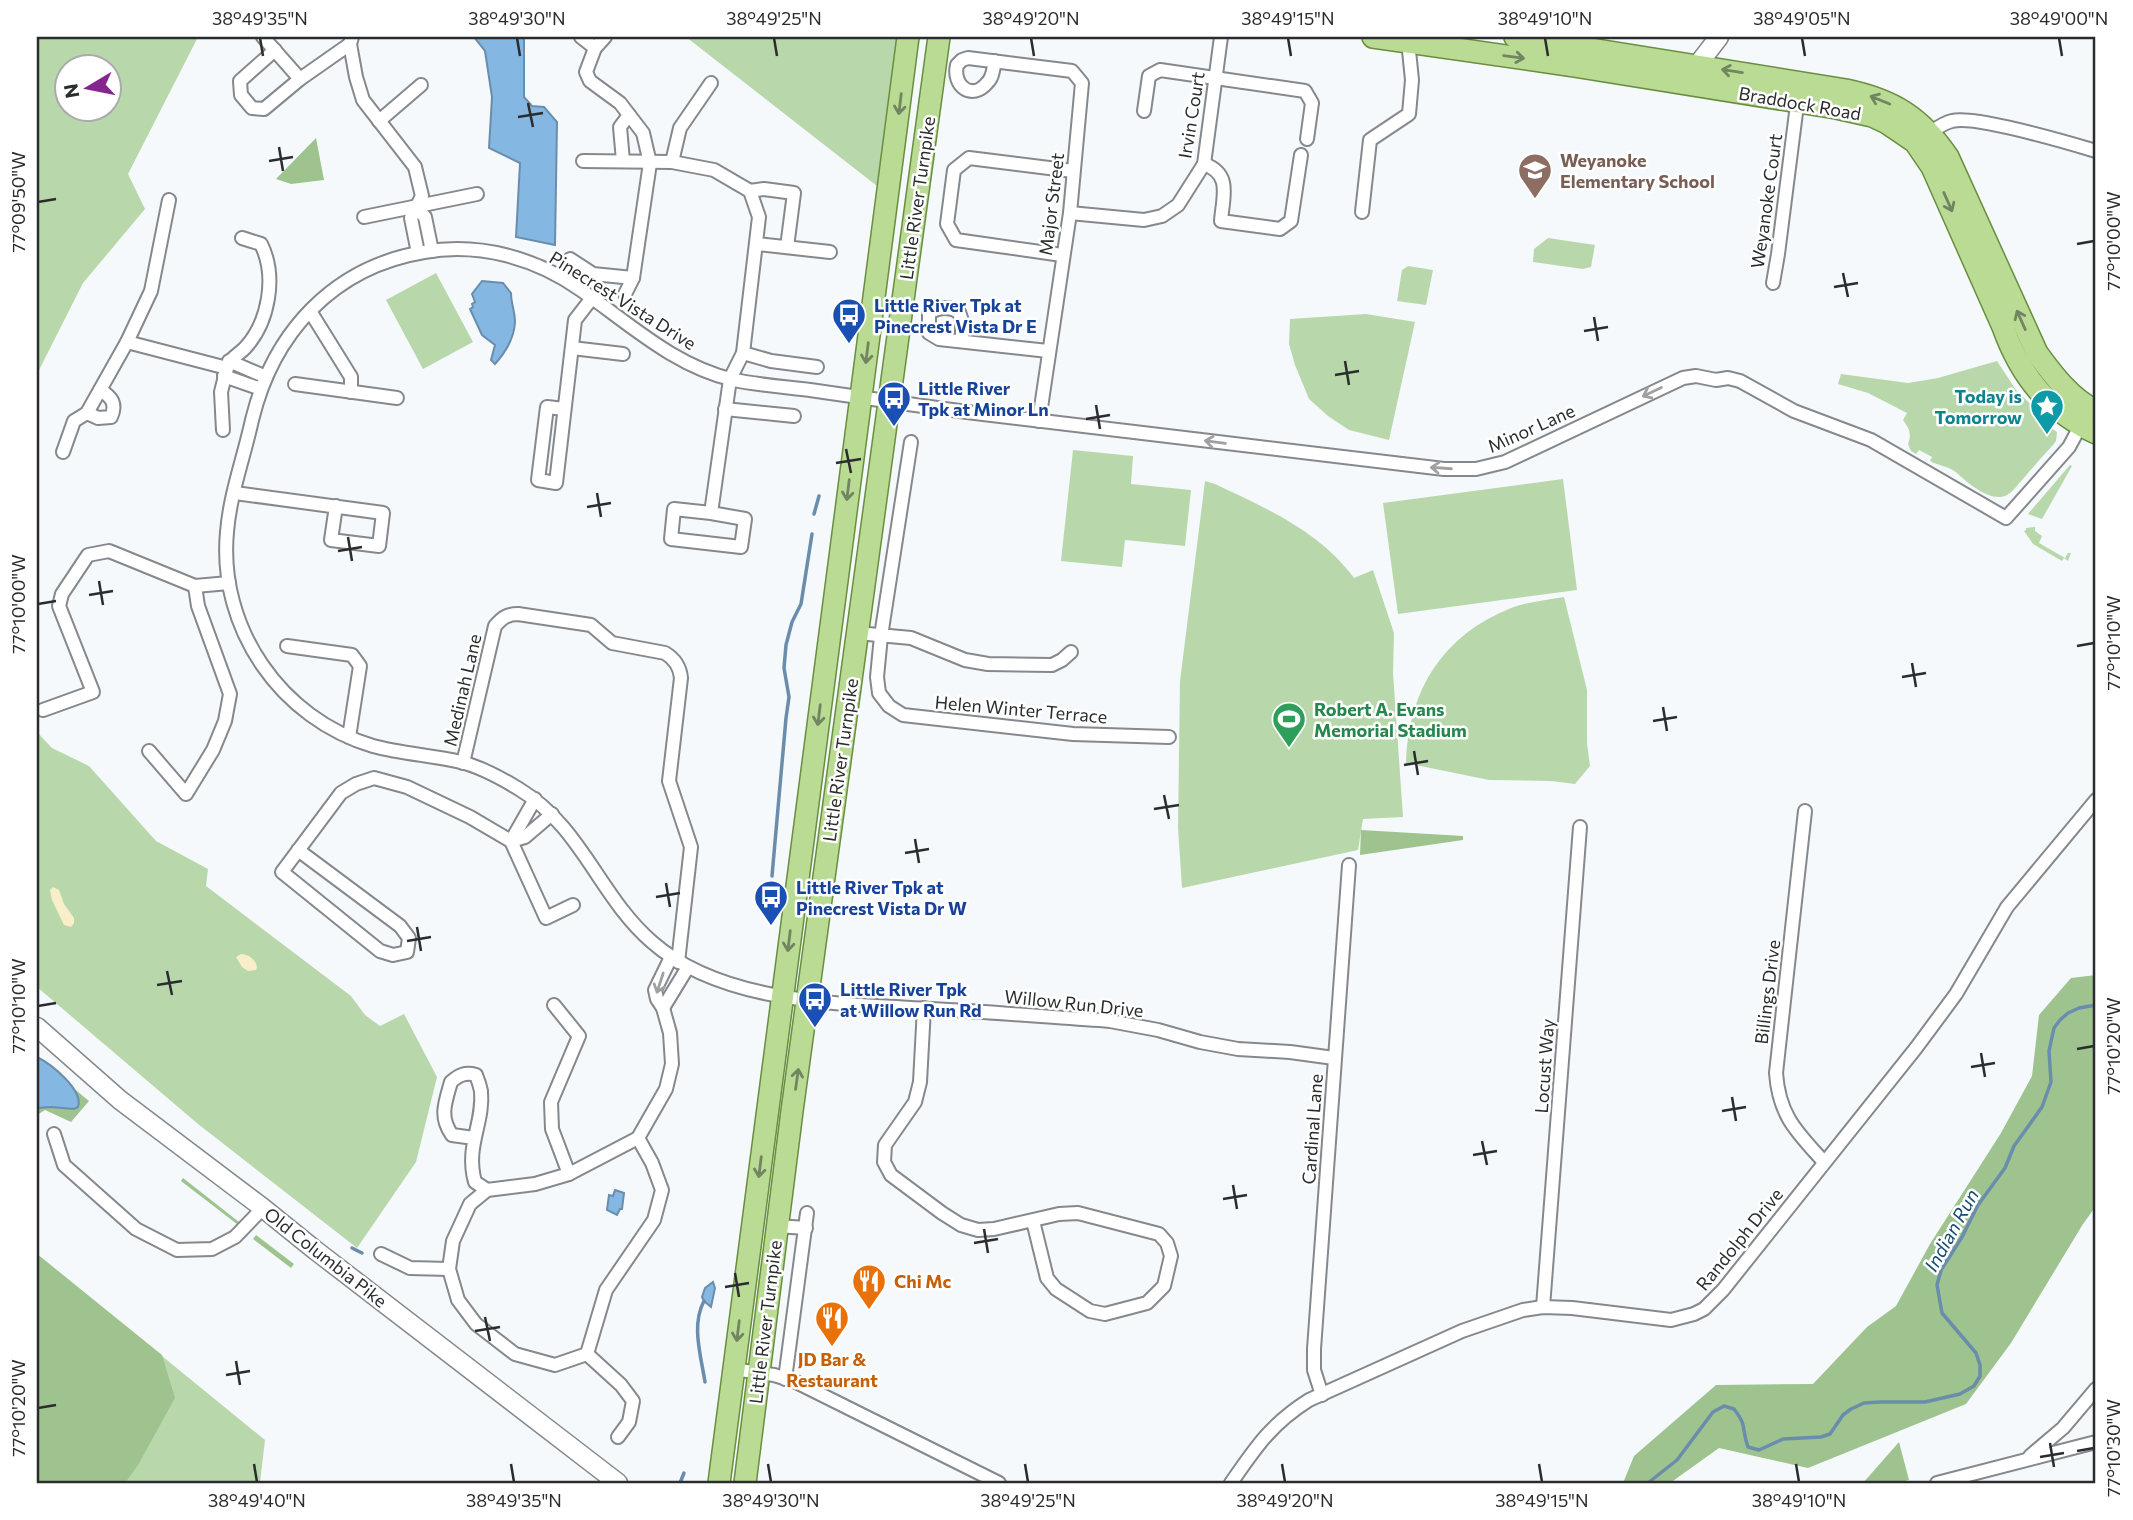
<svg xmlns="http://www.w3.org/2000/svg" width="2133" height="1520" viewBox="0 0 2133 1520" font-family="Commissioner,sans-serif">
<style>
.green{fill:#b8d8ab;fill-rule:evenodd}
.forest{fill:#9ec38f}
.sand{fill:#f8efc9}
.water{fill:#85b7e3;stroke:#6a8dac;stroke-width:2}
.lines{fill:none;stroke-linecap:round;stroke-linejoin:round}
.stream{stroke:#6a8dac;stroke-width:3.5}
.street-casing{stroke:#85888c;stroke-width:16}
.secondary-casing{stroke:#85888c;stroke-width:21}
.primary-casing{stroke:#698e40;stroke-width:24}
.street{stroke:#fff;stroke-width:12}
.secondary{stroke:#fff;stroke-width:18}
.primary{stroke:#b9db93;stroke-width:21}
.oneway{stroke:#728460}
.oneway2{stroke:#a0a0a0}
.ticks{fill:none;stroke:#2b2c2d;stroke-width:2.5}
.labels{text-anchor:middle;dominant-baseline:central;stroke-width:5;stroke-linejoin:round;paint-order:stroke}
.street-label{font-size:18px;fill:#2b2c2d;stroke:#fff}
.education-label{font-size:18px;font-weight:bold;fill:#785e54;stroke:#fff;text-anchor:start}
.transit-label{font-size:18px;font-weight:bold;fill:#164399;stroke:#fff;text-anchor:start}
.culture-label{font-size:18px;font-weight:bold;fill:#0d838f;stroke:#fff;text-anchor:end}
.leisure-label{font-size:18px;font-weight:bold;fill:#27864d;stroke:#fff;text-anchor:start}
.food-label{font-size:18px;font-weight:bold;fill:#c56008;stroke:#fff;text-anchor:start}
.water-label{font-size:19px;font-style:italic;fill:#144c76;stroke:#fff}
.neatline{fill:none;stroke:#2b2c2d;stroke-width:2.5}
.ticks-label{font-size:18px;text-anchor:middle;fill:#2b2c2d}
</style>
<rect width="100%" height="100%" fill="#f5f9fc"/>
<g class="green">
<path d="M37,37H198L128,174L145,209L83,283L37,374ZM66,66H108V108H66Z"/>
<polygon points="686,37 897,37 877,186"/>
<polygon points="1548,238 1595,245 1591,267 1583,269 1533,262 1534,249"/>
<polygon points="1408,266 1433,270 1426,305 1397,301 1402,270"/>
<polygon points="436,273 473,342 423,369 386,300"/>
<polygon points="1366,314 1415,322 1389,440 1349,430 1328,416 1309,399 1295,365 1289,344 1290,319"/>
<path d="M1997,361L2016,390L2050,423V427L2057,432L2056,441L2053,445C2043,456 2033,467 2023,479C2018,484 2014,491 2007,495C1992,503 1970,485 1959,475C1951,466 1938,466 1930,461L1932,457L1919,450L1916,454L1911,451L1908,444C1912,434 1909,428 1903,420L1907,413L1868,393L1838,384L1841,374L1908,383L1938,378Z"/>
<polygon points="1073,450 1133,456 1131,484 1191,490 1185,546 1125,540 1122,567 1061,561"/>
<polygon points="2070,465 2072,466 2042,519 2028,514"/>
<polygon points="1563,479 1577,590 1398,614 1383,503"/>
<path d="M1205,481L1215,484C1264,507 1321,532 1354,578L1373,570L1394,633L1393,673L1403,817L1363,819L1358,850L1182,888L1178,828L1180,681Z"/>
<polygon points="2035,527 2035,531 2042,536 2039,543 2065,558 2068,553 2071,553 2068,561 2064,558 2062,561 2033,544 2024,531 2026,530 2026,528"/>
<path d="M1564,597L1587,690V743L1590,766L1575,784L1551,781L1489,780L1406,763C1408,690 1443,635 1511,608C1527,602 1547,600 1564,597Z"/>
<polygon points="37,732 52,748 89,766 156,841 208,869 206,886 351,996 365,1015 380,1026 404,1014 437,1077 416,1162 357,1248 198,1124 37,987"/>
<polygon points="37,1254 265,1440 260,1483 37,1483"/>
</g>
<g class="forest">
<polygon points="316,138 324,180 291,184 276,179"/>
<polygon points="1361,830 1463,836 1463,840 1360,855"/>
<polygon points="2096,975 2096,1206 2083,1224 2011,1343 1966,1404 1808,1468 1719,1448 1670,1483 1623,1483 1634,1456 1716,1385 1813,1384 1867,1327 1896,1306 1930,1244 2001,1133 2032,1076 2039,1015 2071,978"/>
<polygon points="37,1058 89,1101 71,1122 45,1110 37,1115"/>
<polygon points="183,1178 239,1222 237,1224 181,1181"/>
<polygon points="256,1235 294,1264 291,1268 253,1239"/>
<polygon points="37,1254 162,1355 175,1398 138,1465 125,1483 37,1483"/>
<polygon points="1899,1442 1909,1480 1897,1483 1863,1483"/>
</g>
<g class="sand">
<polygon points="53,887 59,890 64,904 74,918 74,923 71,927 64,925 52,900 50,890"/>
<path d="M241,954C248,954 256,960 257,967L256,970L248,971L242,967L236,957Z"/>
</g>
<g class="water">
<polygon points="474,37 524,37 524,97 532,106 544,107 557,122 555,245 516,237 520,163 489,148 492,97 485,51"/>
<path d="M482,281L503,283L511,293C511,303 515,312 515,322C514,339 506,352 495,364L491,360L495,345L482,335L470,309L473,307L472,304L475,302L472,294Z"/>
<path d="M37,1057C51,1064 84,1090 78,1107L74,1109L51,1107L37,1108Z"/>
<polygon points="615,1190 624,1193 622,1209 620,1209 617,1215 607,1210 609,1195 613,1196"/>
<polygon points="713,1282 715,1288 711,1307 704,1301 702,1297 705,1288"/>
</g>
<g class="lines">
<g class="stream">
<polyline points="814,514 819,496"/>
<polyline points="772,876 786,718 789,697 784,668 786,645 792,622 801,604 812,534"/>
<polyline points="352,1248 362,1253"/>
<path d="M704,1301C691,1325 701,1356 705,1382"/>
<polyline points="680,1483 684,1473"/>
<path d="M1648,1483L1677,1460L1713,1412L1724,1406L1734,1409C1748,1427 1741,1428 1748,1447L1759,1450L1783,1439L1821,1437L1830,1434L1843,1415L1851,1409L1864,1403L1880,1402H1925L1960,1394L1974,1386L1980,1376V1365L1976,1353L1942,1313L1937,1285L1941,1270L1962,1237L1978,1205L2005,1168L2014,1146L2042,1107L2051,1082L2049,1051L2054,1028L2060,1020L2068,1013L2079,1008L2096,1005"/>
</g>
<g class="street-casing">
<g id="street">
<polyline points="263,37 300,79"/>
<polyline points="352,37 350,44 356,77 363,100 415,167 422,196 411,218 418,253"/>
<polyline points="581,37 595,48 586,72 590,81 620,103 643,133 650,163 633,278 625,294"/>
<polyline points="595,48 605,37"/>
<polyline points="275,50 240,81 241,95 252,108 264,109 300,79 350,44"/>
<path d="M995,61C993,69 993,78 987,83C972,101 952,86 957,65L962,60L968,58L1072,71L1082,83L1070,213L1039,421"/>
<polyline points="1144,111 1149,76 1160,70 1305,91 1312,103 1307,139"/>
<polyline points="379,121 421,85"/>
<path d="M1924,137C1933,131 1942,123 1952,121C1975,115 2069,143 2096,151"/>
<polyline points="583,161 672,162 714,170 750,191 759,217 743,353 730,379 711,513 745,519 741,547 671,539 674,509 711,513"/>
<polyline points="623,161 620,127 629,115"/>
<polyline points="672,162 680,128 711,83"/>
<path d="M1204,164C1232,174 1223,196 1221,221L1280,229L1291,221L1301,155"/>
<polyline points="750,191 764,189 794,193 787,247"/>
<polyline points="416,208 425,217 432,251"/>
<polyline points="1362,212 1370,140 1409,114 1412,80 1408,41"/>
<polyline points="1070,213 1144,220 1162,216 1178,205 1204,164 1221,37"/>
<polyline points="364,217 477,194"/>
<polyline points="757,244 830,252"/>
<polyline points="1062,255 956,240 947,224 954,170 969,158 1073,171"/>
<polyline points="570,259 593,274 633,278"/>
<polyline points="1773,283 1778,254 1798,97"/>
<polyline points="310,311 351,377 351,392"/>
<path d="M962,341V321L959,312C949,306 939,307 929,313V333L939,339L1048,351"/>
<path d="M127,342L227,368C230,358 238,355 245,348C269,322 277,276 261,244L242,238"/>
<polyline points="572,348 623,354"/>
<polyline points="743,353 771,361 817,367"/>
<polyline points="229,361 266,377"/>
<polyline points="224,376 261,389"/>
<polyline points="295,384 397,398"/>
<polyline points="564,409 547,407 538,480 556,483 575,320 592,298"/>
<polyline points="725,409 794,416"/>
<path d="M87,413L98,418L111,417C117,404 112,397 100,390"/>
<polyline points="223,430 221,392 227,368"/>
<polyline points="911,442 881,636 877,677 879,693 889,706 903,715 1073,734 1169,737"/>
<polyline points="63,452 74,421 87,413 127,342 151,291 169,200"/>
<polyline points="235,493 383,513 379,546 331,540 336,506"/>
<polyline points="857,633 911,638 965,660 988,664 1052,665 1062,660 1071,652"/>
<polyline points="287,646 352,655 360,666 349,737"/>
<polyline points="43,710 93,692 59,606 62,594 88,555 109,551 195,586 229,583"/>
<polyline points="149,751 186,794 213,750 225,721 230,694 198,606 195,586"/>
<path d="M463,763L495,626C502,618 507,614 518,614L591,625L612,643L665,653C675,659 680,667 681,678L669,781L691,847L678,962"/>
<path d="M1805,811L1776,1073C1779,1116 1797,1132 1824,1162"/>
<polyline points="511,841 525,837 552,814"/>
<polyline points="511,841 535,799"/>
<polyline points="298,850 400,926 409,938 407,952 393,955 380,951 282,872 341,793 356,784 374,778 407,787 470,817 511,841 546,918 573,905"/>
<polyline points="554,1005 579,1036 551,1102 552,1129 569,1174"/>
<polyline points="663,1008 688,967"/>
<polyline points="924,1008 920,1082 915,1102 885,1145 884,1162 891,1175 942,1213 961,1225 978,1230 994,1229 1059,1214 1078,1213 1159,1234 1167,1243 1171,1256 1164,1286 1147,1303 1105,1314 1090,1311 1056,1289 1047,1278 1033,1221"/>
<path d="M1334,1058L1290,1052L1238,1049L1200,1042L1158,1030L1110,1021C1051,1017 992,1012 932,1009C842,1004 722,1004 652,942C599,896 582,827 519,789C501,778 481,767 461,762C432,755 402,754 373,746C281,719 218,628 227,532C230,494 244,457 252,420C273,333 333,267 424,252C479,242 536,258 581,290C630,324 674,366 734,380C759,385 785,387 810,390C865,398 920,406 975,413C1131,432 1288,450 1444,469H1476L1505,462L1683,378L1696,376L1716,380L1728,378L1740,381L1794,411L1871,440L2006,518L2069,447L2084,419"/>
<polyline points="54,1134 64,1165 136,1229 177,1250 212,1249 235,1237 263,1208"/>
<path d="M474,1138L452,1135C439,1117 445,1103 451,1082C459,1075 465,1072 476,1075C478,1080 480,1086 481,1091C484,1124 465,1146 475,1182L487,1190"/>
<polyline points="638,1138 569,1174 535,1184 487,1190 470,1204 453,1241 449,1269 458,1300 476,1324 515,1354 555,1365 587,1354 606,1290 654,1220 662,1190 652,1163 638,1138 666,1089 672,1064 670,1033 663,1008 657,999 655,990 671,957"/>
<polyline points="777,1226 806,1228"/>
<polyline points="381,1254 410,1268 449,1269"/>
<polyline points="1543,1307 1580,827"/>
<polyline points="587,1354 621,1385 633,1401 629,1422 618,1437"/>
<polyline points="733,1369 774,1375 794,1381 999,1483"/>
<polyline points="785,1379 807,1213"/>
<polyline points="1322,1395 1314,1370 1314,1349 1349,865"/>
<polyline points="2030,1456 2063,1428 2096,1389"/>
<path d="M1231,1483C1256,1447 1271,1424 1309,1400L1462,1331L1523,1310L1543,1307L1572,1308L1671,1320L1694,1314L1704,1309L1723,1290L1916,1048L1956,994L2007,907L2096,800"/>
<polyline points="1937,1483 2096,1442"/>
</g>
</g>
<g class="secondary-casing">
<g id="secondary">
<polyline points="1689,76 1719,37"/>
<polyline points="37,1027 120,1100 263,1208 315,1250 618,1483"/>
</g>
</g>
<g class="primary-casing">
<g id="primary">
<path d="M1373,37L1575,66L1836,108L1872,116L1887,123L1915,142L1932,167L2003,327C2021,377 2048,410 2096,433"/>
<path d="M1515,37L1846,90C1893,100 1921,117 1948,157L2037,353C2053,375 2071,399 2096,411"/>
<polyline points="719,1483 908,37"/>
<polyline points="745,1483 792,1111 939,37"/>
</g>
</g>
<use href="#street" class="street"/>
<use href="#secondary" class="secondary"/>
<use href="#primary" class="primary"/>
</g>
<defs><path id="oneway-shaft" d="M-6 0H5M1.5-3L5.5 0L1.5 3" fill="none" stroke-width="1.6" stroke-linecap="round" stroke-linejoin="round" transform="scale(1.75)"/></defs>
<g class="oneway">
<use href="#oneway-shaft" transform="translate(1514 57) rotate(8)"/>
<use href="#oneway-shaft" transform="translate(1732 71) rotate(-171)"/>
<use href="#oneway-shaft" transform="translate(1880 100) rotate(-158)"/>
<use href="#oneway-shaft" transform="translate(900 104) rotate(97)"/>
<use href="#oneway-shaft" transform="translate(1948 202) rotate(66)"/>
<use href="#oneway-shaft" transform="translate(2021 320) rotate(-114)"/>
<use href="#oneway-shaft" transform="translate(867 353) rotate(97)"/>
<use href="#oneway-shaft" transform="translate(848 490) rotate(97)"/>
<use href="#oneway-shaft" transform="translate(819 715) rotate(97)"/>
<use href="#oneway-shaft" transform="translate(789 941) rotate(97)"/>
<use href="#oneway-shaft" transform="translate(797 1079) rotate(-82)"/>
<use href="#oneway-shaft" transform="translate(760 1167) rotate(97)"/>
<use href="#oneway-shaft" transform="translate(738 1331) rotate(97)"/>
</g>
<g class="oneway2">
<use href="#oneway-shaft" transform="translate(1652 392) rotate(155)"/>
<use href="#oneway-shaft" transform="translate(1215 442) rotate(-173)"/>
<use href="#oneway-shaft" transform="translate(1441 468) rotate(-176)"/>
<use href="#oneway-shaft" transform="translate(660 983) rotate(108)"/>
</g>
<path class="ticks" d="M260,38L263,56M517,38L520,56M774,38L777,56M1031,38L1034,56M1288,38L1291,56M1545,38L1548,56M1802,38L1805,56M2059,38L2062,56M528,103L533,127M518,117L543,113M279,147L283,171M269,161L293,157M38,202L56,199M2077,244L2094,241M1843,273L1848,297M1834,287L1858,283M1594,317L1598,341M1584,331L1608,327M1345,361L1349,385M1335,375L1359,371M1096,405L1100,429M1086,419L1110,415M846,449L851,473M836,463L861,459M597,493L601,517M587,507L611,503M348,537L352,561M338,551L362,547M99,581L103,605M89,595L113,591M38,604L56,601M2077,646L2094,643M1912,663L1916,687M1902,677L1926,673M1663,707L1667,731M1653,721L1677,717M1414,751L1418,775M1404,765L1428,761M1164,795L1169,819M1154,809L1179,805M915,839L919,863M905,853L929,849M666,883L670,907M656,897L680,893M417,927L421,951M407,941L431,937M167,971L172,995M157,985L182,981M38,1006L56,1003M2077,1049L2094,1046M1981,1053L1985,1077M1971,1067L1995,1063M1732,1097L1736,1121M1722,1111L1746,1107M1482,1141L1487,1165M1473,1155L1497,1151M1233,1185L1237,1209M1223,1199L1247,1195M984,1229L988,1253M974,1243L998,1239M735,1273L739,1297M725,1287L749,1283M485,1317L490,1341M475,1331L500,1327M236,1361L240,1385M226,1375L250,1371M38,1408L56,1405M2050,1443L2054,1467M2077,1451L2094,1448M2040,1457L2064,1453M254,1464L257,1482M511,1464L514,1482M768,1464L771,1482M1025,1464L1028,1482M1282,1464L1285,1482M1539,1464L1542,1482M1796,1464L1799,1482"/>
<defs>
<g id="school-pin" transform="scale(1.75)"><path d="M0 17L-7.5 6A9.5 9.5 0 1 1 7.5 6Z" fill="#8d6e63" stroke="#fff"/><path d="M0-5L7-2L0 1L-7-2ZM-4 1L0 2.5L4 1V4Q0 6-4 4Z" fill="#fff"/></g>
<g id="bus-pin" transform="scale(1.75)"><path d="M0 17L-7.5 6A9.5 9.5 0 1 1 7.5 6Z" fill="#1a4fb4" stroke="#fff"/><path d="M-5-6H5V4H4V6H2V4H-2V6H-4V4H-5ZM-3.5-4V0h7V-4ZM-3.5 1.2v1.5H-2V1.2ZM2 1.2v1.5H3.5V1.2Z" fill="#fff"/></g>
<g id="sight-pin" transform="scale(1.75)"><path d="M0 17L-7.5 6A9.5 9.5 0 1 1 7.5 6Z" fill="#0f9aa8" stroke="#fff"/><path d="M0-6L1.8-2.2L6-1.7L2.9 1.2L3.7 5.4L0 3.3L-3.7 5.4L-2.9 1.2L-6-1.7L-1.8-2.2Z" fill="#fff"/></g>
<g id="stadium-pin" transform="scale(1.75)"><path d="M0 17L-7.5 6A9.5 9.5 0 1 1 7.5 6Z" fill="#2e9e5b" stroke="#fff"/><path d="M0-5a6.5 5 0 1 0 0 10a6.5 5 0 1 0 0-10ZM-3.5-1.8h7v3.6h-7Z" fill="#fff"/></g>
<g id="restaurant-pin" transform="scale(1.75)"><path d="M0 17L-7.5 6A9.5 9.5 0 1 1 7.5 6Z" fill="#e8710a" stroke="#fff"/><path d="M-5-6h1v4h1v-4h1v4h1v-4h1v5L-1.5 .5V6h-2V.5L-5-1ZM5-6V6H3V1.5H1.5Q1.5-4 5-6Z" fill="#fff"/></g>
</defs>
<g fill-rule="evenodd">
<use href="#school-pin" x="1535" y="170"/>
<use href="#bus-pin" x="849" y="315"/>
<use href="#bus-pin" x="894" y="398"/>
<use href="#sight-pin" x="2047" y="406"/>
<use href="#stadium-pin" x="1289" y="719"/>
<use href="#bus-pin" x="771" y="897"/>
<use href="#bus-pin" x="815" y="999"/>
<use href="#restaurant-pin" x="869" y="1281"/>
<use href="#restaurant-pin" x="832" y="1318"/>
</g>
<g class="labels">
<g class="street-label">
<text transform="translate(1800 103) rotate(10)">Braddock Road</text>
<text transform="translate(1191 115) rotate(-81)">Irvin Court</text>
<text transform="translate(917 198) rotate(-82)">Little River Turnpike</text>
<text transform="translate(1766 201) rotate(-82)">Weyanoke Court</text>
<text transform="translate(1051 204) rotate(-83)">Major Street</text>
<text transform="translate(623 300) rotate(32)">Pinecrest Vista Drive</text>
<text transform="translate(1531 428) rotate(-24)">Minor Lane</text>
<text transform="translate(462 690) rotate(-77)">Medinah Lane</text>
<text transform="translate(1021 709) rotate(5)">Helen Winter Terrace</text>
<text transform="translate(840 760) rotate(-82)">Little River Turnpike</text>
<text transform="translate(1767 992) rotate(-83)">Billings Drive</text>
<text transform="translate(1074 1003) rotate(6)">Willow Run Drive</text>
<text transform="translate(1544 1066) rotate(-86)">Locust Way</text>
<text transform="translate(1312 1129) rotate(-86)">Cardinal Lane</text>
<text transform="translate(1739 1239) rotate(-51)">Randolph Drive</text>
<text transform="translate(326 1257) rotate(38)">Old Columbia Pike</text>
<text transform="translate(765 1322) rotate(-83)">Little River Turnpike</text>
</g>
<g class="education-label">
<text x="1560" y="160">Weyanoke<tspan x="1560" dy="21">Elementary School</tspan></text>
</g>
<g class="transit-label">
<text x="874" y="305">Little River Tpk at<tspan x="874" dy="21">Pinecrest Vista Dr E</tspan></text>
<text x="918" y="388">Little River<tspan x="918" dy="21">Tpk at Minor Ln</tspan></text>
<text x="796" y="887">Little River Tpk at<tspan x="796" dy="21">Pinecrest Vista Dr W</tspan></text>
<text x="840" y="989">Little River Tpk<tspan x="840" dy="21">at Willow Run Rd</tspan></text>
</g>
<g class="culture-label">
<text x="2022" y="396">Today is<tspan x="2022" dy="21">Tomorrow</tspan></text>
</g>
<g class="leisure-label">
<text x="1314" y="709">Robert A. Evans<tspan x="1314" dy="21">Memorial Stadium</tspan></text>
</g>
<g class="food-label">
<text x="894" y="1281">Chi Mc</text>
<text x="832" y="1359" text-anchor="middle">JD Bar &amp;<tspan x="832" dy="21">Restaurant</tspan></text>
</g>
<g class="water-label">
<text transform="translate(1951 1230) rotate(-61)">Indian Run</text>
</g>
</g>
<rect width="2133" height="1520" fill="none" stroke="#ffffff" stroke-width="77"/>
<g transform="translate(88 88) rotate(260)"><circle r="33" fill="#ffffff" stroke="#aaabab" stroke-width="2"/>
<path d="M0-5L12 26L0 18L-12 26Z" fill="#86258f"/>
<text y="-10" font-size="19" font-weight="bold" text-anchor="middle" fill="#2b2c2d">N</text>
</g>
<rect x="38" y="38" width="2056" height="1444" class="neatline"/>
<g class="ticks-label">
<text x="260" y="25">38°49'35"N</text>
<text x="517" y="25">38°49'30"N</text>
<text x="774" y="25">38°49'25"N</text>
<text x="1031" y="25">38°49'20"N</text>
<text x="1288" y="25">38°49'15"N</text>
<text x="1545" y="25">38°49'10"N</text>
<text x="1802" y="25">38°49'05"N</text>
<text x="2059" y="25">38°49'00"N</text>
<text transform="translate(19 202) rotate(-90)" y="6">77°09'50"W</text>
<text transform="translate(2114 241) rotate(-90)" y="6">77°10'00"W</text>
<text transform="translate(19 604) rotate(-90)" y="6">77°10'00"W</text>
<text transform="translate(2114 643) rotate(-90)" y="6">77°10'10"W</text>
<text transform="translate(19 1006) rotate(-90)" y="6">77°10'10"W</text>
<text transform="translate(2114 1046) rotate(-90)" y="6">77°10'20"W</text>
<text transform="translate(19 1408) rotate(-90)" y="6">77°10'20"W</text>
<text transform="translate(2114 1448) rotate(-90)" y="6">77°10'30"W</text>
<text x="257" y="1507">38°49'40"N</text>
<text x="514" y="1507">38°49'35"N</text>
<text x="771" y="1507">38°49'30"N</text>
<text x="1028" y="1507">38°49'25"N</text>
<text x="1285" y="1507">38°49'20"N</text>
<text x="1542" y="1507">38°49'15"N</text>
<text x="1799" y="1507">38°49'10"N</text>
</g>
</svg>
